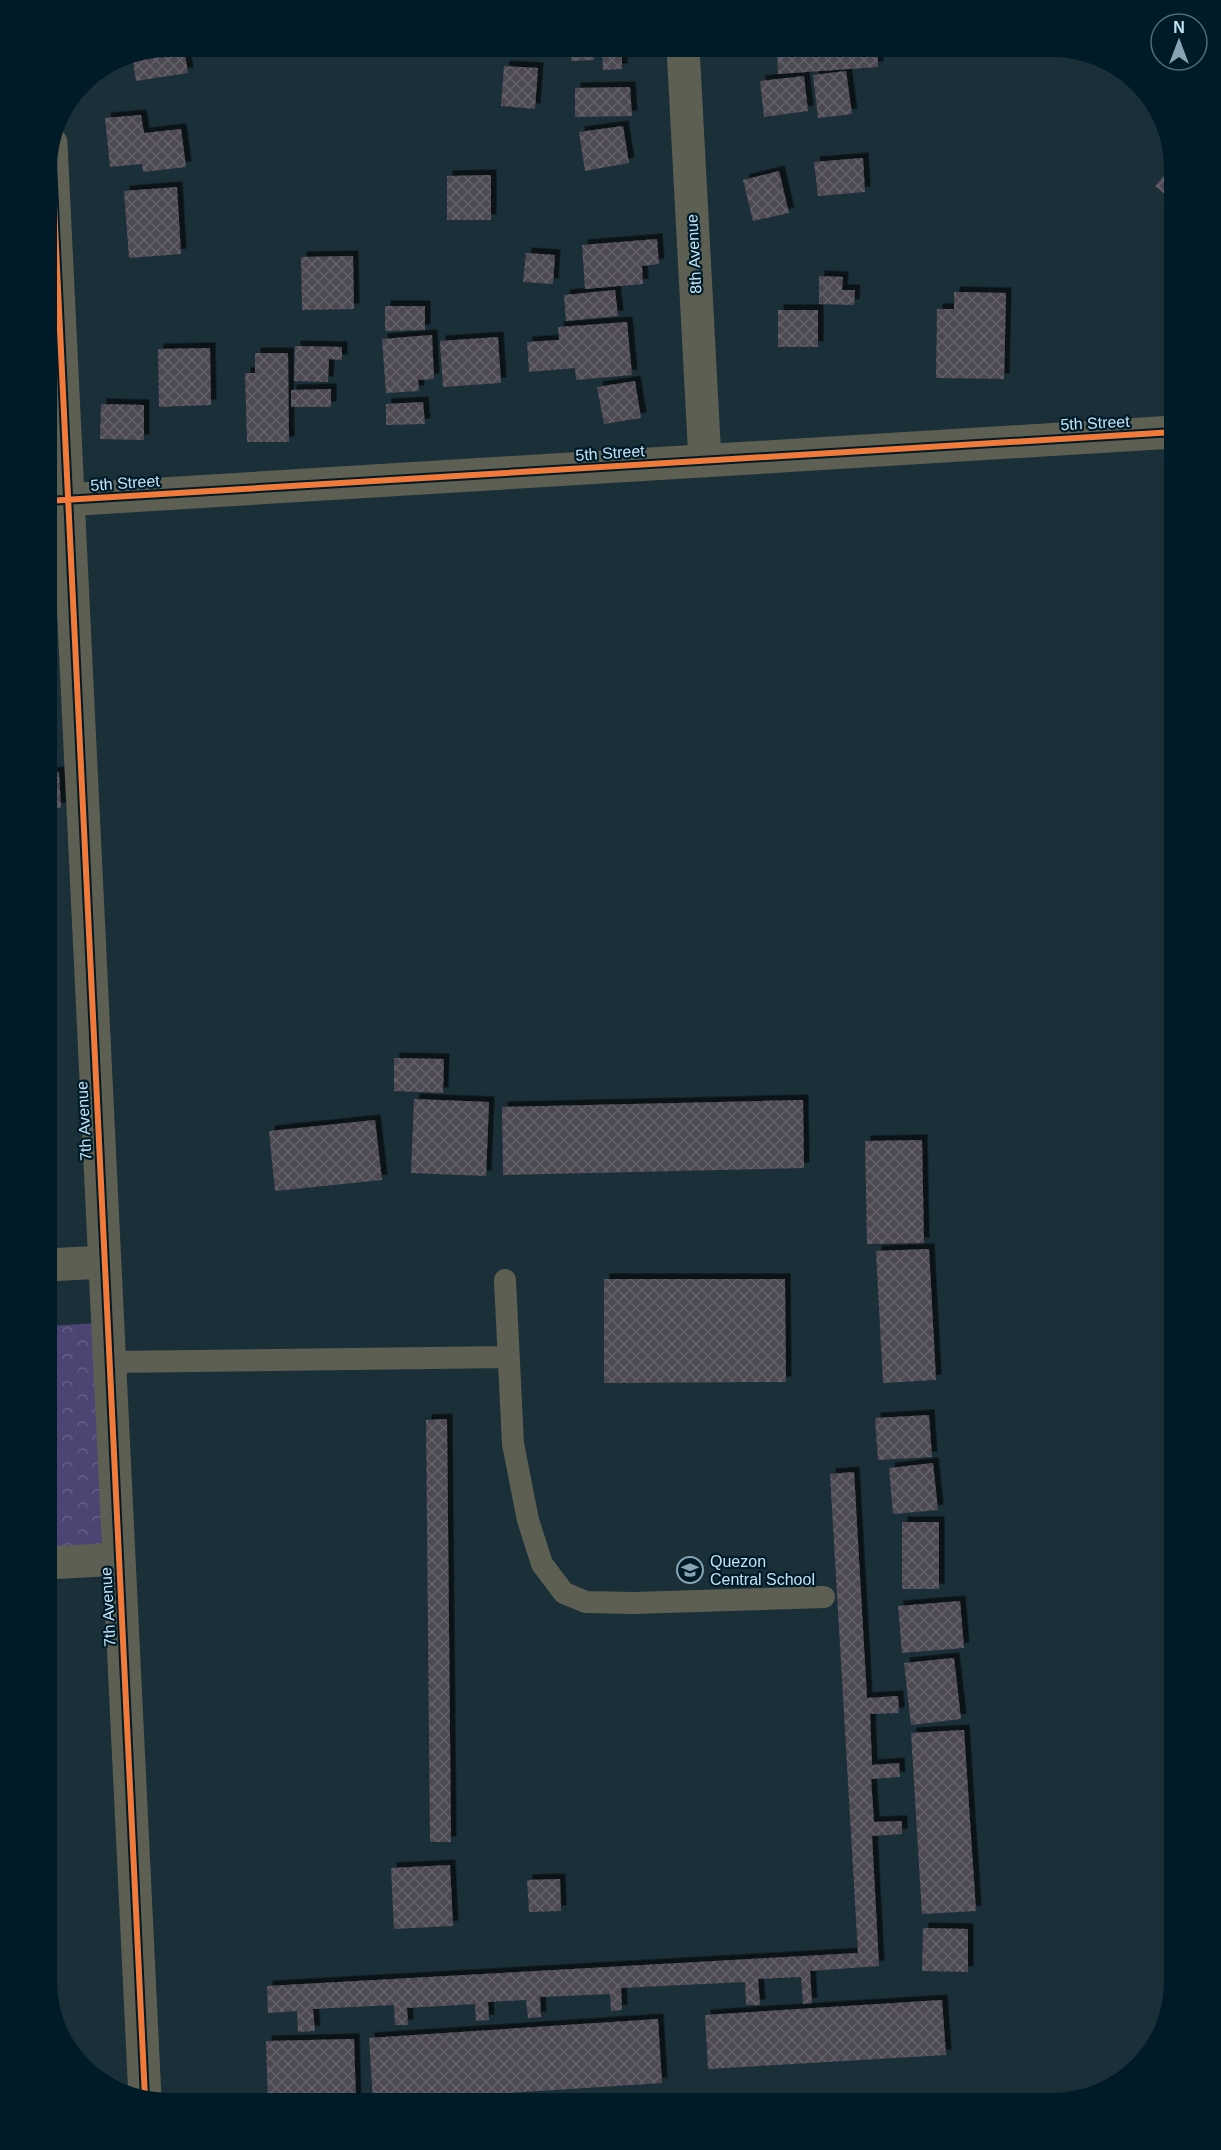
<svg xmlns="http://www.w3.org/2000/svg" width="1221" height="2150" viewBox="0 0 1221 2150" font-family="Arial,sans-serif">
<defs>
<pattern id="park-crowns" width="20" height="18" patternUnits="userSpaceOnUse" patternTransform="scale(1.5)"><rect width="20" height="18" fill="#4c4574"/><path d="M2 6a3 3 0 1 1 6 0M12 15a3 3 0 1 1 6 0" fill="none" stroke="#646088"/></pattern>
<pattern id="building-cross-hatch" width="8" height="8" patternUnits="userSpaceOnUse" patternTransform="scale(1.5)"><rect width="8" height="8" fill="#4d4853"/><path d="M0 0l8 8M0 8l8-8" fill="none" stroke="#65626c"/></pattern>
<filter id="shadow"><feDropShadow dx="5.5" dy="-5.5" stdDeviation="0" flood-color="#0009"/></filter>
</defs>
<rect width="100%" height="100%" fill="#1b2f38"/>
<path fill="url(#park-crowns)" d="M99 1323 120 1549 47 1553V1326Z"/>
<path fill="url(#building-cross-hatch)" filter="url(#shadow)" d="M168 46 184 47 188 73 136 81 132 54Z
M571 47H594V60L571 61Z
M602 47H622V69L603 70Z
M777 47H877L878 67 778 74Z
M504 66 538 68 535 109 501 106Z
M846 71 852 114 818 118 813 75Z
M804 76 808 111 764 117 760 81Z
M630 87 632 116 575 117V88Z
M141 115 144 133 181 129 186 167 143 172 142 164 110 167 105 118Z
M623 126 629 163 585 171 579 132Z
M863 158 865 192 818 196 814 162Z
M1174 164V202L1155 186Z
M779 171 789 213 753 221 743 180Z
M491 175V220H447V176Z
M177 187 181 254 129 258 124 191Z
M657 239 659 264 642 266 643 284 585 289 582 245Z
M526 253 555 255 553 284 523 282Z
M353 256 354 309 302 310 301 257Z
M819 276 843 277 842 290H855L854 305 819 304Z
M615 290 618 316 566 321 564 295Z
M954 292 1006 293 1004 379 936 378 937 309H954Z
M385 306H425V330L385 331Z
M778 310H818V347H778Z
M627 322 632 375 576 380 575 368 529 372 527 342 559 340 558 327Z
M432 335 434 379 418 380 419 391 386 393 382 339Z
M498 337 501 383 443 387 440 341Z
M295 346 342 347V360L329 359 328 382 294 381Z
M210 348 211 405 159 407 158 349Z
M255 353H288L289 442H247L245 373H255Z
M635 381 641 418 604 424 597 387Z
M331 389V407H291V390Z
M423 402 425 424 386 425V404Z
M101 404 144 405V440L100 439Z
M59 772 61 808H47V773Z
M394 1058 444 1059 443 1093 394 1091Z
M414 1099 489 1102 486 1176 411 1173Z
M803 1100 804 1168 503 1175 502 1107Z
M375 1120 382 1180 275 1191 269 1131Z
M922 1140 924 1243 867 1244 865 1141Z
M929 1249 936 1380 883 1383 876 1251Z
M604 1279H785L786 1382 604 1383Z
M929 1415 932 1457 878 1460 875 1418Z
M447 1419 451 1842H430L426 1420Z
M933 1463 938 1510 893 1514 889 1468Z
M854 1472 867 1698 898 1696 899 1713 870 1714 872 1765 899 1763 900 1777 871 1779 874 1822 902 1821V1834L872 1836 879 1966 810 1971 812 2003 803 2004 801 1977 758 1979 760 2005H746L745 1982 621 1988 622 2010 611 2011 610 1994 540 1997 541 2017 528 2018 526 2000 488 2002 489 2020 476 2021 475 2004 407 2008 408 2025H395L394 2005 313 2009 315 2031 298 2032 297 2011 268 2013 267 1986 858 1953 830 1474Z
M902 1522H939V1589H902Z
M960 1601 964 1648 902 1653 898 1606Z
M954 1658 961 1719 911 1725 904 1663Z
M964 1730 976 1911 922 1914 911 1733Z
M450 1865 453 1926 394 1929 391 1868Z
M560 1879 561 1911 529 1912 527 1880Z
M923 1928 968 1929V1972L922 1971Z
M942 2000 946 2055 708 2069 705 2015Z
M658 2019 662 2083 373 2102 369 2038Z
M354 2039 356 2103H268L266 2041Z"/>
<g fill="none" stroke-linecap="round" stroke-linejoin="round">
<path stroke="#5c5f52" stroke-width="22" d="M505 1280 513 1444 528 1520 542 1564 564 1593 586 1602 633 1603 824 1597
M110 1362 508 1357"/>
<path stroke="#5c5f52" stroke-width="33" d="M683 47 705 461
M51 143 145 2098
M47 501 1174 432
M47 1265 105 1262
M47 1563 119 1559"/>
<defs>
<path id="cycleway" d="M51 143 145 2098
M47 501 1174 432"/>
</defs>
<use href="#cycleway" stroke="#001b28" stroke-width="10"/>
<use href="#cycleway" stroke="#f17a3a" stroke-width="6"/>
</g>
<defs>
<symbol id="school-ring" viewBox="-11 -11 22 22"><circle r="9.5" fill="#001b28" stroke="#88a4b3" stroke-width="1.5"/><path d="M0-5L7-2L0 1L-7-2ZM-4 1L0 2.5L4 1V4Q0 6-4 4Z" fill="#88a4b3"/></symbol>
</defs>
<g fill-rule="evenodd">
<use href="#school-ring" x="675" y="1555" width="30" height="30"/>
</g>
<g text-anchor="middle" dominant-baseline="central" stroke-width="4.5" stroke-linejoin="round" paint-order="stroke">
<g font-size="16" fill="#c2e3f5" stroke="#001b28">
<text transform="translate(694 254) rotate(-93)">8th Avenue</text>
<text transform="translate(1095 423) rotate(-3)">5th Street</text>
<text transform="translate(610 453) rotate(-4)">5th Street</text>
<text transform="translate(125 483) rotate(-4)">5th Street</text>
<text transform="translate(84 1121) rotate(-93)">7th Avenue</text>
<text transform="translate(108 1607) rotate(-93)">7th Avenue</text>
</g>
<g font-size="16" fill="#c2e3f5" stroke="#001b28" text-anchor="start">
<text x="710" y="1561">Quezon<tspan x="710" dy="18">Central School</tspan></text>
</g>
</g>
<path d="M0 0H1221V2150H0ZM168 57H1053A111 111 0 0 1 1164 168V1982A111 111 0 0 1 1053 2093H168A111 111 0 0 1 57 1982V168A111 111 0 0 1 168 57Z" fill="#001b28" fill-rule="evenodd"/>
<g transform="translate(1179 42)"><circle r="28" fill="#001b28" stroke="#4e6b7a" stroke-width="1.5"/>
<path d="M0-4.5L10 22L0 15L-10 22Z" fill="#88a4b3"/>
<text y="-9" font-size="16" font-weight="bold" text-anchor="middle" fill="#c2e3f5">N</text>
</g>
</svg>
